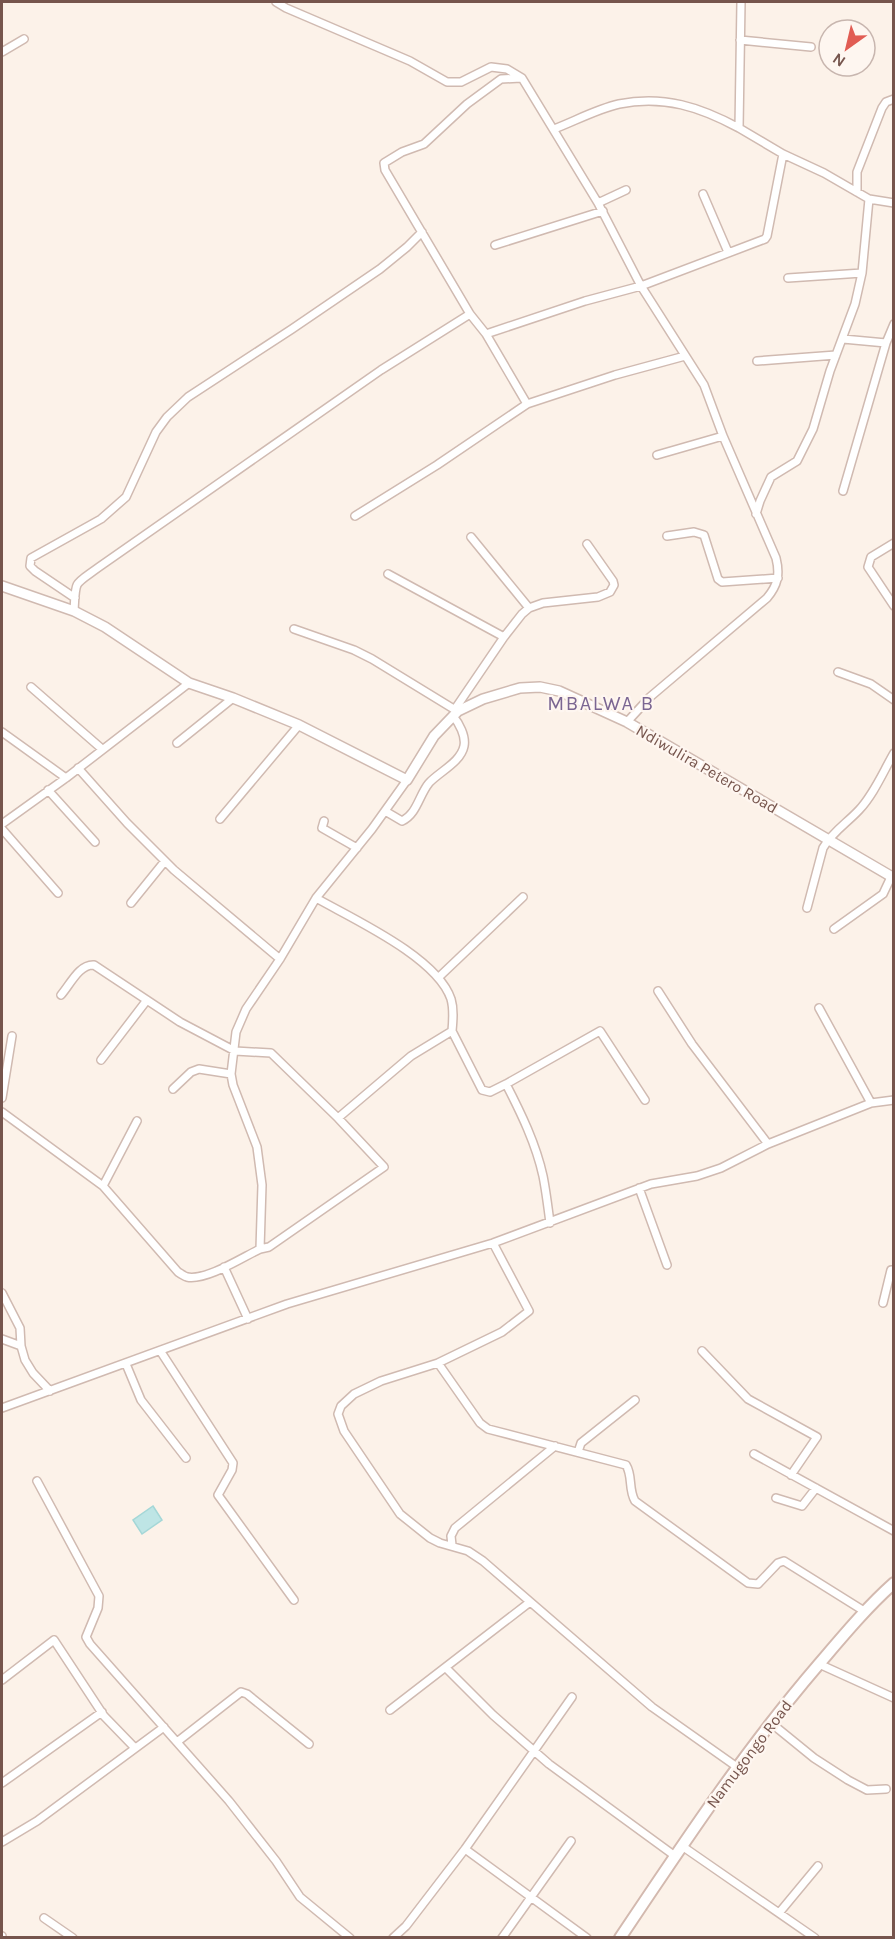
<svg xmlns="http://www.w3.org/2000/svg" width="895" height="1939" viewBox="0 0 895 1939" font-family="Karla,sans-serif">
<rect width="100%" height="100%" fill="#fcf2e9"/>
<path fill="#bee5e5" stroke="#a4d7d7" stroke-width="1.5" d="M153 1506 162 1520 142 1534 133 1520Z"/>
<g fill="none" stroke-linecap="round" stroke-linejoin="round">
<defs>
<path id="minor" d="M276 2 286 8 410 61 447 82H461L491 67 507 69 522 78 598 203 641 286 704 385 723 436 776 558C780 574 778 585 767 598L650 697 627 722
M741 2 739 128 783 154 824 173 869 199
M740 40 811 47
M2 52 24 39
M521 78 501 79 467 104 424 144 402 152 384 163 385 170 470 314 486 334 527 404
M554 129C575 121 597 109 619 104 664 95 700 107 739 128
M857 192V172L882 108 886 102 894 99
M703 194 728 252
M598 203 626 190
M495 245 603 211
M788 278 862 273
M486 334 585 301 641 286 765 239 767 236 783 154
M843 339 886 343
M757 361 836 355
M657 455 723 436
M843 491 886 343 894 324
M756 514 760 501 771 477 797 461 813 429 830 371 855 304 862 273 869 199 894 203
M355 516 437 465 527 404 615 375 685 356
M667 536 694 532 704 535 718 579 722 582 778 578
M471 537 529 608
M894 543 871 557 868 567 894 606
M388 574 504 637
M75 598 35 571 30 566 31 558 101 519 126 497 156 432 167 417 188 397 292 329 380 269 407 247 422 232
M74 611C76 579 73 586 99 567L381 370 470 314
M294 629 354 650 372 659 457 711
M838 672 871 684 894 700
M31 687 102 749
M455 709 504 637 522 614 529 608 543 603 598 597 610 592 614 585 613 581 587 544
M2 732 66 778
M177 743 233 698
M78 768 127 823 174 870 280 959
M48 790 95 842
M385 811 402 821C417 814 419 795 429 783 439 772 461 762 464 746 466 736 459 723 453 716
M220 819 299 725
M324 821 322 828 357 848
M2 824 66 778 189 683
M2 829 58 893
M316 898C353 919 437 957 451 999 454 1009 453 1020 452 1031
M131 903 165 861
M807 908 823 848C832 832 847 823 859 810 874 794 883 772 894 753
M834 929 883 894 891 877
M439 977 523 897
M658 991 692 1044 768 1144
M61 995C70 985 79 964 94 965L180 1022 235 1051 271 1053 338 1118 411 1056 452 1031 482 1090 490 1092 506 1084C521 1113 536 1144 543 1176 546 1191 548 1207 550 1223
M819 1008 871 1103
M101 1060 147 1000
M506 1084 600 1031 645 1100
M173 1089 191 1072 199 1069 231 1074
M2 1098 12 1036
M2 1112 103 1186 178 1272C181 1274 184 1276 187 1277 206 1281 243 1257 260 1249L262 1185 257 1147 233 1085 231 1074 236 1032 246 1009 280 959 316 898 372 829 407 780
M103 1186 137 1121
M639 1188 667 1265
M493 1243 529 1311 502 1332 438 1363 381 1381 354 1394 341 1406 338 1414 344 1431 400 1514 430 1538 440 1543 468 1551 483 1561 652 1707 737 1767
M260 1249 269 1247 384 1167 338 1118
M224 1267 248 1319
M2 1293 20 1328 21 1346 25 1360 33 1373 50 1391
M883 1303 891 1270H894
M2 1339 21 1346
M702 1351 748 1399 817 1437 791 1475
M161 1352 233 1463 232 1470 218 1495 294 1600
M438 1363 480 1423 488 1429 626 1465C633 1476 628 1489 635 1501L748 1583 758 1584 778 1563 784 1561 864 1611
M126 1364 141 1400 186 1458
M2 1408 287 1304 493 1243 651 1184 697 1176 721 1168 768 1144 871 1103 894 1100
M578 1452 581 1443 635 1400
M754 1454 894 1531
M37 1481 99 1596 98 1608 86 1637 90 1644 229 1801 276 1861 300 1897 350 1938
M776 1498 802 1506 816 1488
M452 1545 451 1536 455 1528 555 1446
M819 1664 894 1698
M446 1668 493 1715 549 1764 675 1856
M2 1680 54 1640 104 1716 135 1748
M390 1710 530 1602
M771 1723 814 1758 848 1780 867 1790 886 1789
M177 1742 241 1692 247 1694 309 1744
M2 1783 102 1712
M2 1842 37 1821 164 1727
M682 1846 815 1938
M465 1849 587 1938
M779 1913 818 1866
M44 1918 73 1938
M2 1936V1938
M393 1938 406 1926 465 1849 572 1697
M502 1938 571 1841"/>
<path id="tertiary" d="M2 586 74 611 105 627 189 683 233 698 299 725 407 780 434 736 458 711 483 699 520 688 540 687 559 691 627 722 894 878"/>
<path id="secondary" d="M620 1938C683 1844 745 1750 819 1664 843 1636 866 1608 894 1583"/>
</defs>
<use href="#minor" stroke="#d0bab1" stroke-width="10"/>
<use href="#tertiary" stroke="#d0bab1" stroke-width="12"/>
<use href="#secondary" stroke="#d3b9af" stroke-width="14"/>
<use href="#minor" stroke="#fff" stroke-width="7"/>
<use href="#tertiary" stroke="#fff" stroke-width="9"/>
<use href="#secondary" stroke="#fff" stroke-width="10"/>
</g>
<g text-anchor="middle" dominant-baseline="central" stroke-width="4.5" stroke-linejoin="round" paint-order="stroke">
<g font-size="16" fill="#76554d" stroke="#fef6f0">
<text transform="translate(707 769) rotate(30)">Ndiwulira Petero Road</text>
<text transform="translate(749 1754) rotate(-53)">Namugongo Road</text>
</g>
<g font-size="20" letter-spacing="1.5" fill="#7b6692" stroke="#fef6f0">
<text x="601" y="703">MBALWA B</text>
</g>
</g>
<rect width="895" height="1939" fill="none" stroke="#76554d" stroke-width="6"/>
<g transform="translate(847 48) rotate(214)"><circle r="28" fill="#fef6f0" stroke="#c8b6af" stroke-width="1.5"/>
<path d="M0-4.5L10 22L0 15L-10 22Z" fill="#e15c53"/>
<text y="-9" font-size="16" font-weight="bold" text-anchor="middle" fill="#76554d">N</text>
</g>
</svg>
